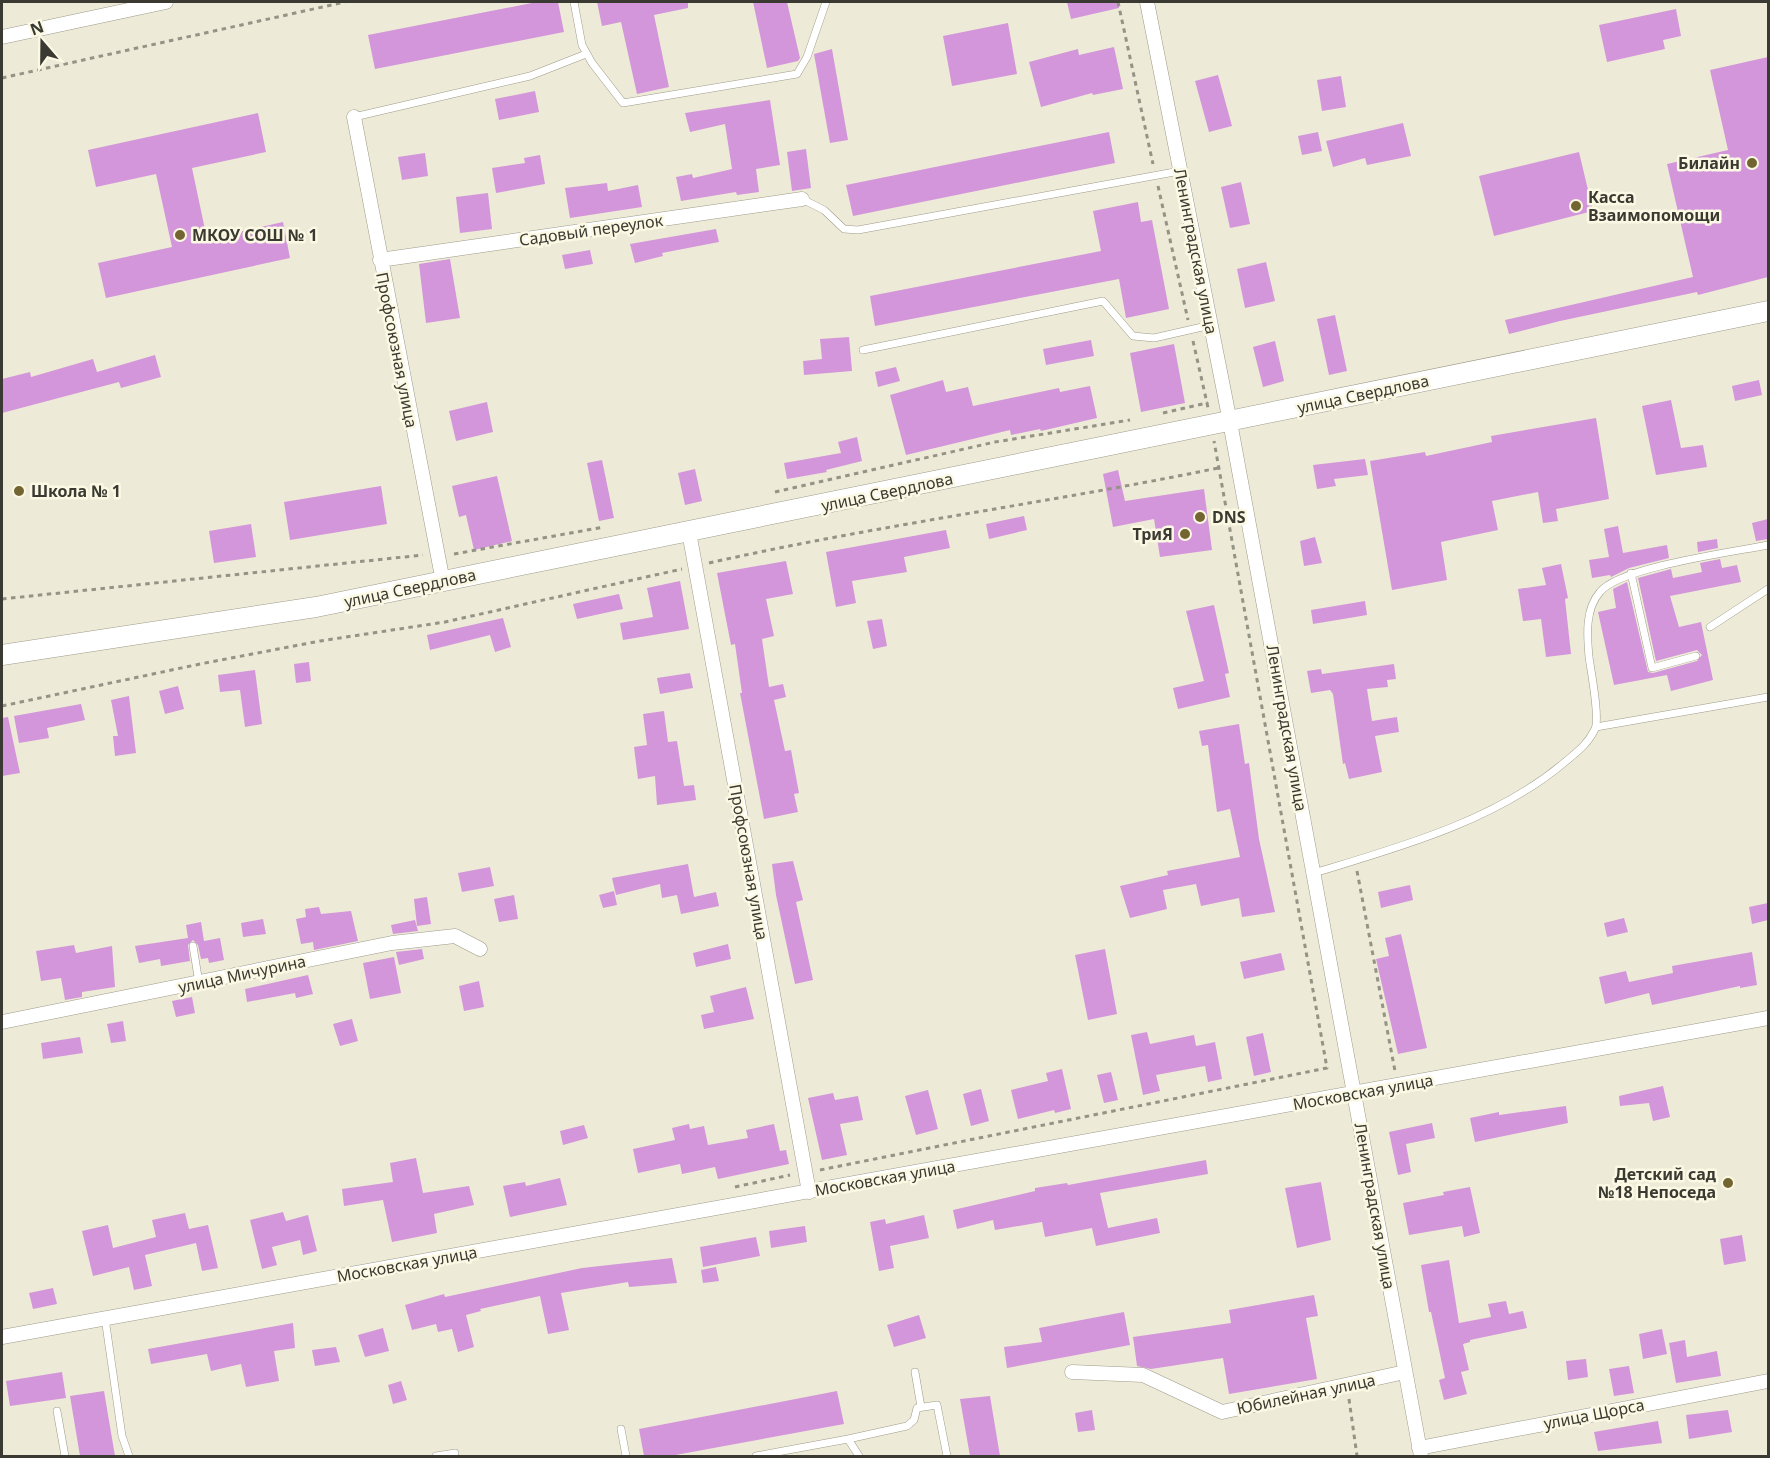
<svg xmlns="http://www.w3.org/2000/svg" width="1770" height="1458" viewBox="0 0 1770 1458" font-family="'Noto Sans',sans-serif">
<rect width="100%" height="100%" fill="#edebd7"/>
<path fill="#d396da" d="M537 2H558L564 32 375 69 368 35Z
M597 2H688V8L654 15 669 87 637 94 621 22 602 26Z
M753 2H787L800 58 798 61 767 68Z
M1067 2H1119V8L1071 19Z
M1676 9 1681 36 1663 40 1665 49 1607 62 1599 25Z
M1008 23 1017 74 952 86 943 36Z
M1114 47 1123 89 1093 95 1092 93 1041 107 1029 62 1078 49 1079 55Z
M832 49 848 140 830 143 814 54Z
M1768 57V277L1698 295 1697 292 1560 321 1509 334 1505 320 1693 277 1667 164 1728 150 1710 70Z
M1218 75 1232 126 1209 132 1195 81Z
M1341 76 1346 107 1322 111 1317 80Z
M535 91 539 112 499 120 495 99Z
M770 100 780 165 756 169 759 192 737 195 736 192 681 201 676 177 692 174 693 178 732 169 725 124 690 132 685 113Z
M258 113 266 152 192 168 207 239 283 222 290 258 106 298 98 263 172 247 156 174 96 187 88 150Z
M1403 123 1411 156 1367 165 1365 158 1333 167 1326 141Z
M1109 132 1115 163 853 216 846 185Z
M1318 132 1322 151 1302 155 1298 136Z
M806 149 811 188 792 191 787 152Z
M1579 152 1593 211 1494 236 1479 176Z
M425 153 428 176 402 180 398 157Z
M540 155 545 184 496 193 492 168 525 163 524 158Z
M1241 182 1250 224 1230 228 1221 187Z
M607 183 608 191 638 185 642 207 570 218 565 188Z
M488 193 492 229 460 233 456 197Z
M1138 202 1141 222 1152 220 1169 309 1126 318 1119 279 875 326 870 296 1101 251 1093 211Z
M716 229 719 242 662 253 663 256 635 263 630 244Z
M590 250 593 264 565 269 562 255Z
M450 259 460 318 426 323 419 264Z
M1266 262 1275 301 1245 308 1237 269Z
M1335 315 1347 371 1329 375 1317 319Z
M849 337 852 371 804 375 803 361 822 359 820 339Z
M1091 340 1094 356 1046 365 1043 349Z
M1275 341 1284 381 1263 387 1253 347Z
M1174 344 1185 403 1141 412 1130 353Z
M155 355 161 377 121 388 119 382 2 413V379L30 372 31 377 93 359 97 372Z
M896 367 900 381 878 387 875 372Z
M943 380 946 392 968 387 973 406 1059 388 1060 392 1090 386 1097 418 1041 431 1040 429 1011 435 1010 430 906 455 890 395Z
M1759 380 1762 395 1735 401 1732 386Z
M1671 400 1681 448 1703 445 1707 467 1656 475 1642 406Z
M487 402 493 432 456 441 449 411Z
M1596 418 1609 499 1556 509 1558 521 1543 523 1538 492 1492 501 1498 530 1441 542 1447 580 1392 590 1370 461 1425 452 1426 456 1492 442 1491 436Z
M857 437 862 461 826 470 827 472 787 479 784 463 841 453 838 442Z
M1365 459 1368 475 1334 479 1336 486 1317 489 1313 465Z
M602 460 614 518 599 521 587 463Z
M695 469 702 501 685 505 678 473Z
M1118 470 1125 501 1204 489 1212 550 1160 557 1154 519 1113 527 1103 474Z
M497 476 512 541 474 550 466 515 459 517 452 486Z
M381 486 387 524 290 540 284 502Z
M1024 516 1027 530 989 539 986 524Z
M1768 519V539L1756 541 1752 523Z
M251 524 256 557 214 563 209 531Z
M1618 526 1623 553 1667 545 1669 558 1629 568 1611 577 1610 575 1592 578 1589 560 1609 557 1604 529Z
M946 530 950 548 904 557 907 572 852 581 856 603 836 607 826 552Z
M1315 537 1322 563 1304 566 1300 541Z
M1717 539 1718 548 1698 552 1697 542Z
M1720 559 1722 568 1737 565 1741 582 1670 596 1679 627 1701 622 1713 680 1671 691 1667 675 1614 685 1598 612 1616 608 1613 589 1627 582 1648 672 1653 673 1697 661 1702 655 1697 650 1656 661 1638 578 1671 569 1673 578 1702 572 1700 563Z
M786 561 793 594 766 599 774 636 762 639 769 687 783 684 786 697 774 700 785 751 791 750 799 793 794 794 798 812 764 819 740 693H742L735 644 731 645 717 573Z
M1561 564 1568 598 1565 599 1571 654 1546 657 1541 619 1523 621 1518 589 1546 585 1542 568Z
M680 581 689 629 623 640 620 623 653 617 647 588Z
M619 594 623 609 577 619 573 604Z
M1365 601 1367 615 1313 624 1311 610Z
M1214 605 1229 673 1225 674 1230 697 1178 709 1173 688 1204 681 1186 611Z
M503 618 511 647 495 652 490 635 430 650 427 635Z
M882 619 887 646 873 649 867 621Z
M309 662 311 681 296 683 294 664Z
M1394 664 1396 679 1387 680 1388 687 1367 689 1372 721 1397 717 1399 732 1375 736 1382 772 1349 779 1345 763 1343 764 1333 694 1330 690 1311 693 1307 671 1321 669 1322 674Z
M255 670 262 724 245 727 240 690 220 692 218 675Z
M690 673 693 688 660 694 657 678Z
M178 686 184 709 165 714 159 691Z
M129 696 136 753 115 756 113 736H118L111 700Z
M81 704 85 720 47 728 49 738 19 743 14 716Z
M664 711 668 742 677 741 684 786 694 785 696 800 657 805 655 776 638 779 634 747 647 745 643 714Z
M8 717 20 773 2 776V718Z
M1239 724 1245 764 1249 763 1259 839 1275 912 1242 917 1239 898 1201 906 1196 884 1163 890 1167 909 1130 918 1120 886 1168 875 1167 871 1240 857 1230 809 1217 812 1208 745 1202 746 1199 731Z
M793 861 803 900 796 902 813 980 795 984 776 895 772 864Z
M688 864 694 897 716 892 719 906 681 914 677 895 662 898 660 884 616 895 612 878Z
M490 867 494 886 462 892 458 873Z
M1410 885 1413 900 1381 908 1378 892Z
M614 891 617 905 603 908 599 895Z
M514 895 518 919 499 922 494 899Z
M427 897 431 924 417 926 414 899Z
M1768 903V920L1752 924 1749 907Z
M319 907 321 914 351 911 358 941 314 950 313 942 301 944 296 919 306 917 305 909Z
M1624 918 1628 932 1607 937 1604 923Z
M263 919 266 934 243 937 241 923Z
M415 920 418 931 393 934 391 925Z
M201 922 204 941 220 938 224 960 209 963 208 958 201 959 198 945 193 940 188 945 190 961 161 966 160 959 139 963 135 946 188 938 186 925Z
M1401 934 1427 1048 1398 1054 1376 959 1389 956 1385 938Z
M728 944 731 959 696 967 693 953Z
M74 945 76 953 112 946 115 987 82 992V997L65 1000 61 978 41 981 36 951Z
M422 949 424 959 399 965 396 952Z
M1105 949 1117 1014 1088 1020 1075 955Z
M1752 952 1757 985 1740 988V986L1652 1005 1649 993 1605 1004 1599 977 1626 971 1629 982 1673 973 1672 966Z
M1281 953 1285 970 1244 979 1240 962Z
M394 957 401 993 370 999 363 963Z
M308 975 313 994 296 998 295 993 247 1002 245 989Z
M479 981 484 1007 464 1011 459 986Z
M746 987 754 1019 704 1029 701 1015 714 1012 710 996Z
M192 997 195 1013 176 1017 172 1001Z
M352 1019 358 1041 340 1046 333 1024Z
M123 1021 126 1041 111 1043 107 1024Z
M1147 1032 1150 1044 1194 1035 1196 1046 1215 1042 1222 1079 1208 1082 1205 1066 1156 1075 1160 1091 1143 1095 1131 1035Z
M1263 1033 1271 1072 1254 1076 1246 1037Z
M80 1037 83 1053 43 1059 41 1043Z
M1062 1069 1071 1109 1055 1113 1054 1110 1018 1119 1011 1090 1048 1081 1046 1073Z
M1111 1072 1118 1100 1104 1103 1097 1075Z
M1663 1086 1670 1117 1653 1121 1649 1103 1620 1106 1619 1096Z
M981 1089 989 1121 971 1126 963 1094Z
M928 1090 938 1129 916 1135 905 1096Z
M833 1093 835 1100 858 1096 863 1120 840 1124 847 1155 822 1160 808 1098Z
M1566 1106 1568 1123 1475 1142 1470 1118 1499 1112V1115Z
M1432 1123 1435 1138 1406 1144 1411 1172 1398 1175 1389 1132Z
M689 1124 690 1129 704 1126 708 1145 748 1138 746 1130 774 1124 780 1151 786 1150 789 1164 718 1179 715 1167 682 1174 680 1164 638 1173 633 1149 675 1140 672 1128Z
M584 1125 588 1138 563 1145 560 1131Z
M416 1158 423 1193 469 1186 474 1205 434 1214 437 1233 392 1242 383 1200 344 1206 342 1189 393 1182 390 1163Z
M1206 1160 1208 1174 1100 1193 1108 1228 1157 1218 1160 1233 1096 1246 1092 1228 1045 1237 1042 1222 995 1230 993 1220 957 1229 953 1210 1035 1191V1188L1067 1183 1068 1185Z
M560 1178 567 1205 510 1217 503 1186 525 1182 526 1186Z
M1321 1182 1331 1240 1297 1248 1285 1188Z
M1470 1187 1480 1233 1464 1237 1462 1226 1409 1235 1403 1203 1444 1195 1443 1192Z
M283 1212 286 1221 308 1215 317 1251 303 1255 300 1240 272 1247 277 1265 262 1269 250 1220Z
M185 1213 189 1229 208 1225 218 1268 202 1271 196 1243 145 1255 152 1286 134 1290 129 1267 93 1276 82 1231 108 1225 113 1248 156 1237 152 1220Z
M924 1215 929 1238 890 1246 894 1268 879 1271 870 1222 885 1219 886 1224Z
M805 1226 807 1242 771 1248 769 1231Z
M1742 1235 1746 1261 1724 1265 1720 1239Z
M756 1237 760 1256 703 1267 700 1247Z
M672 1258 677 1283 629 1287 628 1282 561 1293 569 1330 548 1334 540 1296 480 1309 481 1311 466 1315 474 1347 458 1352 452 1329 438 1332 436 1324 412 1330 405 1305 444 1294 445 1297 582 1268Z
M1449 1260 1459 1323 1491 1317 1488 1304 1506 1301 1509 1314 1523 1311 1527 1328 1470 1340V1342L1463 1344 1469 1370 1461 1372 1467 1394 1444 1400 1439 1380 1445 1378 1431 1312H1429L1421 1265Z
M716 1267 719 1281 703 1283 701 1270Z
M53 1288 57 1304 33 1309 29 1293Z
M1314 1295 1318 1316 1306 1318 1317 1379 1229 1394 1223 1358 1151 1369 1137 1366 1133 1337 1231 1323 1229 1310Z
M1124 1312 1130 1345 1007 1368 1004 1347 1042 1342 1039 1328Z
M919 1315 926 1338 894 1347 887 1325Z
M293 1323 295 1348 274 1351 279 1381 246 1387 241 1364 211 1371 207 1354 151 1364 148 1349Z
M383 1328 389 1351 365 1357 358 1335Z
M1662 1329 1667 1354 1643 1359 1639 1334Z
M1685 1340 1687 1357 1717 1351 1721 1376 1676 1383 1669 1343Z
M336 1347 340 1362 315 1366 312 1350Z
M1586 1359 1588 1377 1568 1380 1566 1361Z
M1629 1366 1634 1393 1614 1396 1609 1369Z
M62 1372 66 1398 10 1406 6 1381Z
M401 1381 407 1400 393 1404 388 1385Z
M104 1391 115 1456H80L70 1396Z
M837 1391 844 1424 670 1456H644L639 1429Z
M990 1396 1000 1456H970L960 1399Z
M1092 1410 1095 1430 1078 1432 1075 1413Z
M1728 1410 1732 1432 1689 1439 1686 1415Z
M1658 1421 1662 1443 1598 1451 1594 1432Z"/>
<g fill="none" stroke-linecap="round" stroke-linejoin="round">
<defs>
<path id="lane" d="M574 2 582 45 592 63 623 103 797 74 807 57 826 2
M354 117 530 76 586 54
M802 199 824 210 844 229 858 230 1180 171
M863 350 1103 301 1133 336 1154 338 1211 325
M1631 573 1652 668 1696 656
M1710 627 1768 589
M1596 727 1768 697
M1314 873C1400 847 1495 821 1565 762 1577 752 1588 744 1595 729 1600 717 1591 672 1589 657 1587 635 1585 609 1600 592 1620 567 1733 552 1768 545
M193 946 199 983
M105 1318 122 1436 129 1456
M915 1372 921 1407
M57 1411 65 1456
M621 1429 626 1456
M848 1439 907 1426 914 1420 917 1408 937 1405 947 1456
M436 1456 455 1453
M756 1456 848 1439 859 1456"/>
<path id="street" d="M1147 2 1230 422 1421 1456
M2 37 166 2
M354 117 443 582
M380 260 802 199
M689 532 809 1192
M2 1022 392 943 455 936 480 949
M2 1337 1768 1018
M1072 1372 1143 1375 1222 1412 1405 1372
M1419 1448 1768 1381"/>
<path id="secondary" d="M2 655 316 607 1768 311"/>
</defs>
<use href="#lane" stroke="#9e9b8a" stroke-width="8"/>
<use href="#street" stroke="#9e9b8a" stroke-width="15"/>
<use href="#secondary" stroke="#9e9b8a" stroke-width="21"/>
<path stroke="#949385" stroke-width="3" stroke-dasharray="4.5 4.5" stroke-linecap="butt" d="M1118 2 1153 164
M2 78 345 2
M1158 186 1188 320
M1193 341 1207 403
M1163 413 1207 403 1208 408
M775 492 995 442 1130 420
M454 554 604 527
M709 563C877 525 1049 503 1218 468
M2 599 423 555
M2 706 200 664 320 641 445 622 682 569
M1357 871 1395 1071
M820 1170 1327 1068 1214 441
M735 1187 790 1175
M1349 1399 1357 1456"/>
<use href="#lane" stroke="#fff" stroke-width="7"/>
<use href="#street" stroke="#fff" stroke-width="14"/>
<use href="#secondary" stroke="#fff" stroke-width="20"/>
</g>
<g fill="#736532" stroke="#fbf8e4" stroke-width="2">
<circle cx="1752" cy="163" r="6"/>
<circle cx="1576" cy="206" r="6"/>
<circle cx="180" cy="235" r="6"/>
<circle cx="19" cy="491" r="6"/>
<circle cx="1200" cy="517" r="6"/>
<circle cx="1185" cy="534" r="6"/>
<circle cx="1728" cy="1183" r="6"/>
</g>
<g text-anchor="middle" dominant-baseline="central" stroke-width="5" stroke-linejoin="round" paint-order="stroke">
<g font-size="16" font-weight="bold" fill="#3b3a32" stroke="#fbf8e4" text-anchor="start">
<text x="1740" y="163" text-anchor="end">Билайн</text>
<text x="1588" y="197">Касса<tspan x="1588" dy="18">Взаимопомощи</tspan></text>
<text x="192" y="235">МКОУ СОШ № 1</text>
<text x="31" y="491">Школа № 1</text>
<text x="1212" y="517">DNS</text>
<text x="1173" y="534" text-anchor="end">ТриЯ</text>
<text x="1716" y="1174" text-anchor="end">Детский сад<tspan x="1716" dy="18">№18 Непоседа</tspan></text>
</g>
<g font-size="16" fill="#3b3a32" stroke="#fbf8e4">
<text transform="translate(591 230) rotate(-8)">Садовый переулок</text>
<text transform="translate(1196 251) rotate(79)">Ленинградская улица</text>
<text transform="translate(397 350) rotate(79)">Профсоюзная улица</text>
<text transform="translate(1363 394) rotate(-12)">улица Свердлова</text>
<text transform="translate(887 492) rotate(-12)">улица Свердлова</text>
<text transform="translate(410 588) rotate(-12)">улица Свердлова</text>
<text transform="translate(1287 728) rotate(80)">Ленинградская улица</text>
<text transform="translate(749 862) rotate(80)">Профсоюзная улица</text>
<text transform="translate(242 974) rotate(-12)">улица Мичурина</text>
<text transform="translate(1363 1092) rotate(-10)">Московская улица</text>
<text transform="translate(885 1178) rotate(-10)">Московская улица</text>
<text transform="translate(1375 1206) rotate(80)">Ленинградская улица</text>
<text transform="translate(407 1264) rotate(-10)">Московская улица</text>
<text transform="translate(1306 1394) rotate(-12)">Юбилейная улица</text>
<text transform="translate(1594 1414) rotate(-11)">улица Щорса</text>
</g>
</g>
<rect width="1770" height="1458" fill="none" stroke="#3b3a32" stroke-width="6"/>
<g transform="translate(42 42) rotate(340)" stroke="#fbf8e4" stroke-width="4.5" paint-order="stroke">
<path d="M0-4.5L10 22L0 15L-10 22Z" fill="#3b3a32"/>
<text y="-9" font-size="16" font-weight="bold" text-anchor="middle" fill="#3b3a32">N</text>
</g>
</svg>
